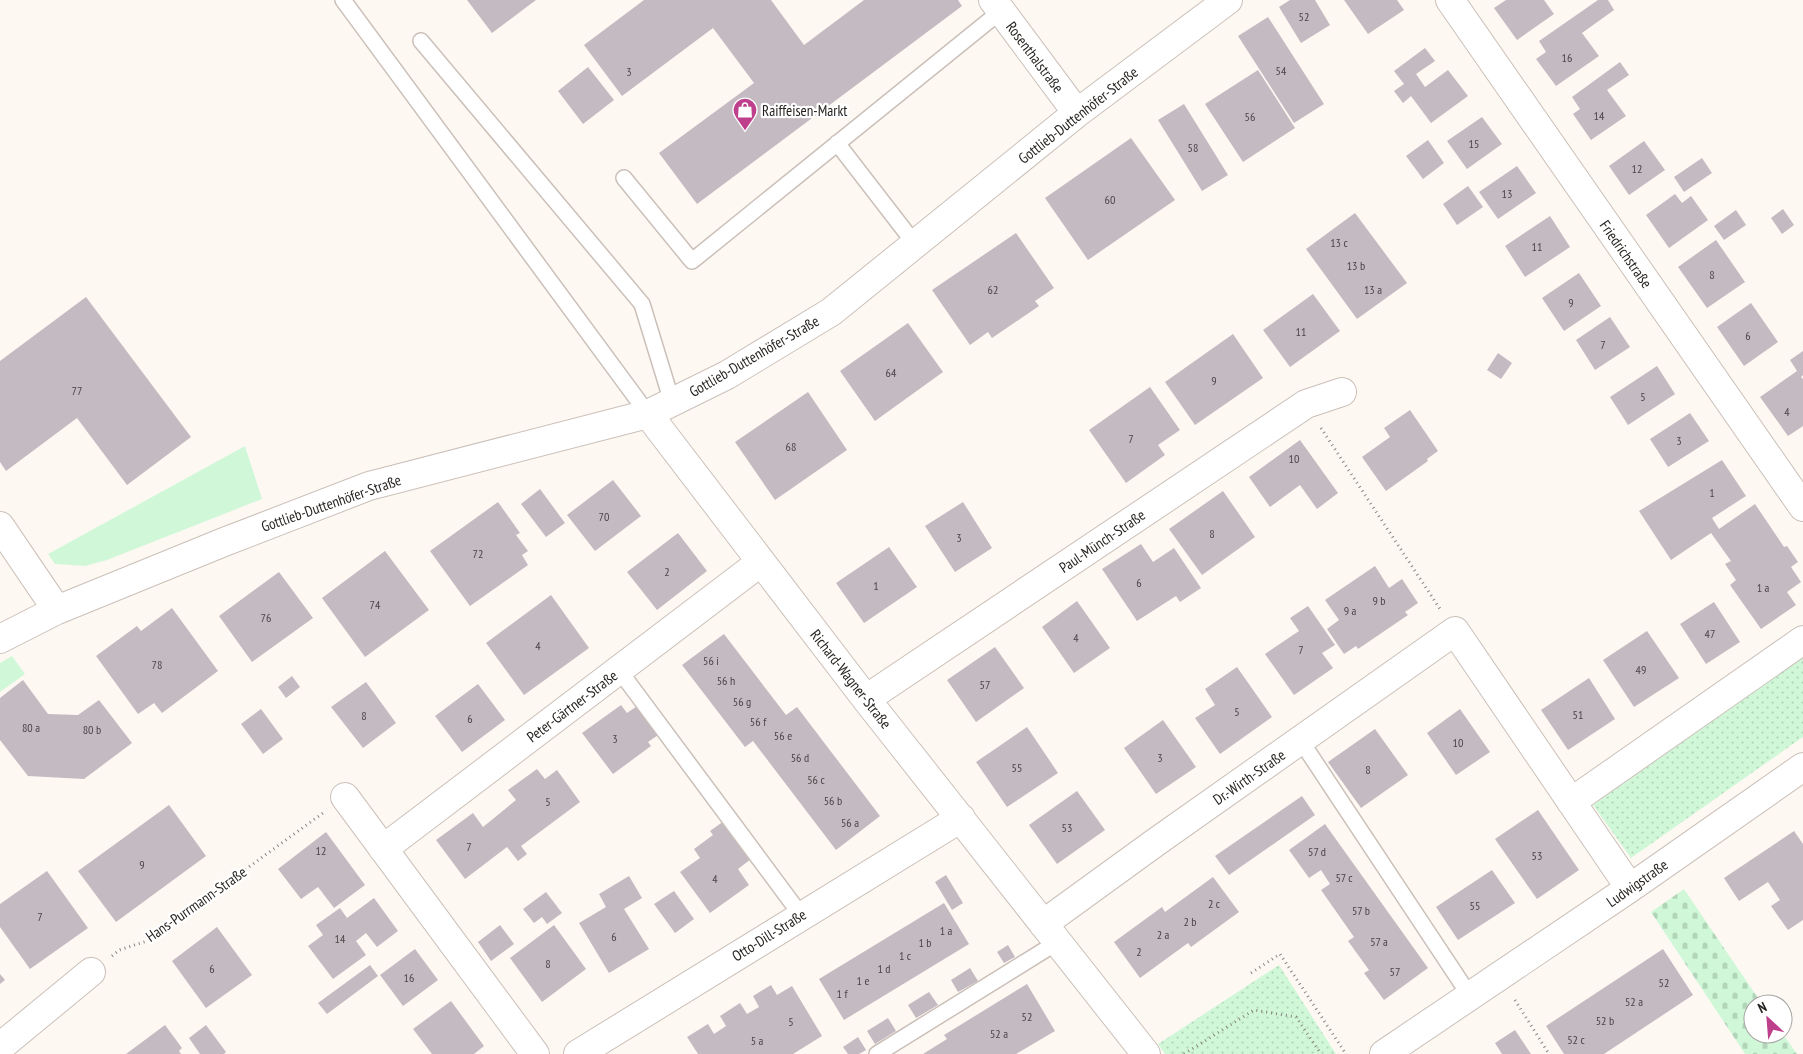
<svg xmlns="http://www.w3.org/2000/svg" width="1803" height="1054" viewBox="0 0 1803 1054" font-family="'PT Sans Narrow',sans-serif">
<defs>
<pattern id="cemetery-stones" width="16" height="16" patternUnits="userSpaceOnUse" patternTransform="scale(1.25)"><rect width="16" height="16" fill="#d0f8d8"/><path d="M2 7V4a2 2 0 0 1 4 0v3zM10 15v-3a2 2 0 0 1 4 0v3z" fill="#b2d4b9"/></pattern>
<pattern id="park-dots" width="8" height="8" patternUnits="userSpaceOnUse" patternTransform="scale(1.25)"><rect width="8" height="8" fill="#d0f8d8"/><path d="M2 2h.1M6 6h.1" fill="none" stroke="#b2d4b9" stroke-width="1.8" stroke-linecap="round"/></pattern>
</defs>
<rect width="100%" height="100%" fill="#fef8f3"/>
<path fill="#d0f8d8" d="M245 446 262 499 107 560 85 566 55 564 48 554Z
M12 656 25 674 0 692V663Z"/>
<path fill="url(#cemetery-stones)" d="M1684 889 1762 1004H1753V1034H1783L1797 1054H1745L1651 912Z"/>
<path fill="url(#park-dots)" d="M1803 657V737L1631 858 1593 805Z
M1279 965 1336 1054H1165L1158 1044Z"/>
<path fill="#c3bac2" d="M467 0H536L492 33Z
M644 0H771L804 45 864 0H958L962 6 697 204 659 153 754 83 713 28 622 96 584 45Z
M1290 0H1315L1330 25 1301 43 1279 7Z
M1344 0H1397L1404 10 1368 34Z
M1506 0H1544L1554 14 1517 40 1494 8Z
M1598 0H1608L1614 10 1582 33 1599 56 1556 86 1536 59 1546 52 1539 41Z
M1268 17 1324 104 1294 123 1238 36Z
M1425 48 1435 61 1416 74 1425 87 1448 70 1468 96 1431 123 1411 96 1403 103 1394 91 1404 84 1394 71Z
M1620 62 1629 75 1607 90 1626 116 1591 140 1573 114 1580 109 1572 97Z
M588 67 614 100 583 124 558 91Z
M1258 70 1295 128 1243 162 1205 104Z
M1184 104 1228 175 1202 191 1158 120Z
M1482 117 1502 144 1467 169 1447 141Z
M1131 138 1175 200 1088 260 1045 198Z
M1428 140 1444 163 1423 179 1406 156Z
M1644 141 1665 170 1629 195 1609 166Z
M1702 158 1712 173 1684 192 1674 177Z
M1517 166 1536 193 1498 219 1479 192Z
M1468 186 1483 207 1457 225 1443 204Z
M1675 194 1682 203 1691 196 1708 220 1669 248 1646 215Z
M1783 209 1794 225 1782 234 1771 218Z
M1736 210 1746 225 1724 240 1714 226Z
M1355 213 1407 283 1357 319 1306 249Z
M1550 216 1570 247 1525 277 1505 246Z
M1016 233 1054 288 1035 301 1039 306 992 338 988 332 970 345 932 290Z
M1716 240 1745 282 1707 308 1678 267Z
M1579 273 1601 306 1564 331 1542 298Z
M1313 294 1340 331 1290 367 1263 330Z
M86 297 191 437 127 485 77 418 6 471 0 462V361Z
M1751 303 1778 342 1744 366 1717 327Z
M1610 317 1630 347 1595 370 1576 340Z
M908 323 943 372 875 421 840 371Z
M1233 334 1263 378 1195 425 1165 382Z
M1803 351V375L1801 377 1803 379V426L1788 436 1760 397 1797 371 1790 360Z
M1498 353 1512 363 1501 379 1487 370Z
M1657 366 1675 394 1628 425 1610 397Z
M1150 387 1180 430 1158 445 1165 455 1126 483 1089 430Z
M808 392 847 450 775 500 735 442Z
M1410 410 1438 451 1427 459 1428 461 1386 491 1362 457 1390 437 1384 428Z
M1690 413 1709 441 1668 467 1650 439Z
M1300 440 1338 493 1317 509 1300 485 1270 507 1249 477Z
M1722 460 1746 496 1712 518 1719 529 1755 504 1784 547 1787 546 1798 562 1791 567 1801 582 1787 592 1796 605 1761 629 1730 585 1736 580 1725 564 1731 561 1711 533 1671 560 1639 511Z
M613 480 641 516 595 551 567 515Z
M540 489 565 523 546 537 521 504Z
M1223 491 1255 537 1202 575 1169 529Z
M498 502 520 533 516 535 528 551 522 555 528 565 470 606 430 551Z
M963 502 992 548 955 572 925 526Z
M678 533 707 571 657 610 627 572Z
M1141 544 1153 562 1174 548 1201 588 1180 602 1176 596 1137 621 1102 569Z
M889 547 917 587 864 623 836 583Z
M385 551 429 610 365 657 322 598Z
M1375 566 1389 588 1402 579 1418 603 1405 612 1408 615 1358 649 1356 646 1344 654 1327 629 1339 620 1325 600Z
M279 572 313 618 252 662 219 616Z
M551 595 589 648 524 695 486 643Z
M1077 601 1110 648 1074 673 1042 627Z
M1714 602 1740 642 1706 664 1680 624Z
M1308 606 1335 645 1322 653 1333 668 1294 695 1265 654 1299 631 1290 618Z
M172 608 218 671 162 713 154 703 138 714 96 656 137 626 141 631Z
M1647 631 1679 678 1634 707 1603 660Z
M724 634 786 715 797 707 880 816 836 850 753 741 745 747 682 665Z
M995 647 1024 688 976 722 947 680Z
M1237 667 1272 717 1220 754 1195 718 1215 705 1205 689Z
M292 676 300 687 286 698 278 687Z
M1589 678 1615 719 1568 750 1541 710Z
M23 680 48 714 78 715 99 700 132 743 84 779 28 776 0 740V698Z
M366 682 396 723 363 748 331 707Z
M478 684 505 720 462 752 435 716Z
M640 704 661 733 648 742 651 746 613 774 582 733 621 705 627 713Z
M261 709 283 739 263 754 241 724Z
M1460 709 1490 752 1456 775 1427 733Z
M1163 720 1196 767 1156 794 1124 748Z
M1027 727 1058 773 1007 807 976 762Z
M1375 729 1408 775 1361 808 1328 762Z
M537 769 545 779 557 770 580 802 521 846 527 854 518 861 507 847 465 879 436 840 473 813 483 827 516 800 508 790Z
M1077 791 1105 830 1057 864 1029 825Z
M1302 796 1315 815 1229 875 1215 856Z
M169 805 206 856 116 922 78 871Z
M1538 810 1579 870 1537 899 1495 839Z
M724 821 751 859 738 869 749 885 710 913 680 872 700 858 694 849 713 835 710 831Z
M1325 824 1428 968 1384 1000 1364 973 1369 970 1348 941 1354 937 1321 890 1330 884 1321 870 1309 878 1289 850Z
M1794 831 1803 844V920L1788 930 1771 906 1780 900 1768 882 1739 901 1724 878Z
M326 832 365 885 334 908 318 887 301 899 278 869Z
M1492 870 1515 903 1458 940 1436 907Z
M47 871 88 928 30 969 0 927V904Z
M946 875 963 903 952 910 935 882Z
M629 876 642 898 624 909 649 949 609 973 579 923 606 907 599 894Z
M1213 877 1239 912 1191 947 1188 943 1140 978 1114 942 1162 907 1165 912Z
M674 891 694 919 675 933 654 904Z
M546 892 562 913 547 924 542 917 534 923 523 909Z
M374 898 398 931 377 947 366 933 356 941 366 955 333 979 308 946 323 935 316 925 340 908 347 918Z
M944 903 969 944 844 1020 819 979Z
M500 925 514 944 491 961 478 942Z
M554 925 586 969 542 1002 510 958Z
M217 927 252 975 206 1008 172 961Z
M1008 945 1015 957 1004 963 997 952Z
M415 949 438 980 403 1006 380 975Z
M1663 949 1693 995 1604 1054H1564L1546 1026Z
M370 965 378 976 327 1014 318 1003Z
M970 968 978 981 958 992 951 980Z
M0 974 5 980 0 984Z
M1027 984 1055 1031 1016 1054H923L947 1039 944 1035Z
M771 985 777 995 792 986 822 1036 793 1054H698L687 1037 708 1024 714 1034 726 1026 720 1016 740 1003 747 1014 759 1007 753 996Z
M929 992 938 1005 916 1018 908 1005Z
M451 1001 484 1046 474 1054H432L413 1029Z
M888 1018 896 1031 875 1044 867 1031Z
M165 1025 182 1048 179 1051 181 1054H126Z
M206 1025 226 1052 224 1054H200L189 1038Z
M1515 1030 1531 1054H1502L1495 1043Z
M858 1037 866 1050 859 1054H848L843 1047Z"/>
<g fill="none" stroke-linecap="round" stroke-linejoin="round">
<defs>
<path id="lane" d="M343 0 648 414
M421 41 642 304 672 402
M837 143 915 244
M624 178 692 261 1001 11
M619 670 801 915
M1301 741 1470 996
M877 1054 1056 943"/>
<path id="street" d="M993 0 1077 113
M1450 0 1803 507
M648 414 866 699 1146 1054
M0 526 57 610
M0 639 57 610 224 542 369 486 648 414 727 375 831 312 1077 113 1228 0
M866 699 1306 404 1342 392
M345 797 535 1054
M1571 802 1803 640
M383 849 761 562
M1043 924 1156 842 1455 631 1630 888
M0 1047 91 972
M578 1054 961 818
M1384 1054 1630 888 1803 767"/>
</defs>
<use href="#lane" stroke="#cbc0b9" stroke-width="18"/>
<use href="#street" stroke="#cbc0b9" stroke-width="30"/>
<path stroke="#898581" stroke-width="3" stroke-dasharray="1 4" stroke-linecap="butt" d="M1321 428 1440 609
M112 956 119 950 147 941 323 813
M1251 973 1280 954 1346 1054
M1515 1000 1549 1054
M1184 1054 1254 1010 1296 1017 1321 1054"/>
<use href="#lane" stroke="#fff" stroke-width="15"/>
<use href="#street" stroke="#fff" stroke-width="28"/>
</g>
<defs>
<symbol id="shop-pin" viewBox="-11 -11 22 30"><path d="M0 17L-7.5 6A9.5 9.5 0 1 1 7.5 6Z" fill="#be3f8b" stroke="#fff"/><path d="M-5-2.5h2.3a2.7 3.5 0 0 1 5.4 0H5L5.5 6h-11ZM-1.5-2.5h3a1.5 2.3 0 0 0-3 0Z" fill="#fff"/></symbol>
</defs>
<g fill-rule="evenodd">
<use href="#shop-pin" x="731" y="96" width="28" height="38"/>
</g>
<g text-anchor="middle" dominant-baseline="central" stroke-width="4.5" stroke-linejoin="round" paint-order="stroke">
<g font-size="12" fill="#4a4646">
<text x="1304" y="16">52</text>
<text x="1567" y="57">16</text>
<text x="1281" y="70">54</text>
<text x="629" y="71">3</text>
<text x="1599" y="115">14</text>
<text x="1250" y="116">56</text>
<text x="1474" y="143">15</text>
<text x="1193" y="147">58</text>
<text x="1637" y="168">12</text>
<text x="1507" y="193">13</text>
<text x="1110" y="199">60</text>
<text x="1339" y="242">13 c</text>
<text x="1537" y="246">11</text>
<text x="1356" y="265">13 b</text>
<text x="1712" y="274">8</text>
<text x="993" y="289">62</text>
<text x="1373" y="289">13 a</text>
<text x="1571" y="302">9</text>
<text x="1301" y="331">11</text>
<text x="1748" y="335">6</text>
<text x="1603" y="344">7</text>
<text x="891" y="372">64</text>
<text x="1214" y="380">9</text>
<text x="77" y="390">77</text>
<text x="1643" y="396">5</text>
<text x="1787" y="411">4</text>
<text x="1131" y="438">7</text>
<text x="1679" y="440">3</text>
<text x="791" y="446">68</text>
<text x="1294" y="458">10</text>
<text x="1712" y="492">1</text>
<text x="604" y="516">70</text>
<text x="1212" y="533">8</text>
<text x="959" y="537">3</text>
<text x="478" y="553">72</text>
<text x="667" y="571">2</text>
<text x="1139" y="582">6</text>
<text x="876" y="585">1</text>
<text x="1763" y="587">1 a</text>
<text x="1379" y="600">9 b</text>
<text x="375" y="604">74</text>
<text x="1350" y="610">9 a</text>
<text x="266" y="617">76</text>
<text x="1710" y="633">47</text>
<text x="1076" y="637">4</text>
<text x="538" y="645">4</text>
<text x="1301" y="649">7</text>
<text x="711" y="660">56 i</text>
<text x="157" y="664">78</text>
<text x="1641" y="669">49</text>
<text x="726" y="680">56 h</text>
<text x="985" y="684">57</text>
<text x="742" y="701">56 g</text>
<text x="1237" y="711">5</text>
<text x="1578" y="714">51</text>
<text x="364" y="715">8</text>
<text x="470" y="718">6</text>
<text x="758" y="721">56 f</text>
<text x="31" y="727">80 a</text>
<text x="92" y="729">80 b</text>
<text x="783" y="735">56 e</text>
<text x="615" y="738">3</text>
<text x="1458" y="742">10</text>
<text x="800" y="757">56 d</text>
<text x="1160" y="757">3</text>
<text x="1017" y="767">55</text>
<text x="1368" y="769">8</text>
<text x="816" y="779">56 c</text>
<text x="833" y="800">56 b</text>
<text x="548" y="801">5</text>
<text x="850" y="822">56 a</text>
<text x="1067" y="827">53</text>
<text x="469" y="846">7</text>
<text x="321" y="850">12</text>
<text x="1317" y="851">57 d</text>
<text x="1537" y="855">53</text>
<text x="142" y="864">9</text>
<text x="1344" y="877">57 c</text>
<text x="715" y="878">4</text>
<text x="1214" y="903">2 c</text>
<text x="1475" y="905">55</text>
<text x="1361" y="910">57 b</text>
<text x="40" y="916">7</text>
<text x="1190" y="921">2 b</text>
<text x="946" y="930">1 a</text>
<text x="1163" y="934">2 a</text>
<text x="614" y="936">6</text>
<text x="340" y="938">14</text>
<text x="1379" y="941">57 a</text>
<text x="925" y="942">1 b</text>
<text x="1139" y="951">2</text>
<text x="905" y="955">1 c</text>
<text x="548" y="963">8</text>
<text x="212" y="968">6</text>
<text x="884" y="968">1 d</text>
<text x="1395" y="971">57</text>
<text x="409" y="977">16</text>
<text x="863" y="980">1 e</text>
<text x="1664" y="982">52</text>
<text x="842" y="993">1 f</text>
<text x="1634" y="1001">52 a</text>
<text x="1027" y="1016">52</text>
<text x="1605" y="1020">52 b</text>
<text x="791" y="1021">5</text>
<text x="999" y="1033">52 a</text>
<text x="1576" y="1039">52 c</text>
<text x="757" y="1040">5 a</text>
</g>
<g font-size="15" fill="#221f1c" stroke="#fff">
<text transform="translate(1035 57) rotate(53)">Rosenthalstraße</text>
<text transform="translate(1078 115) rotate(-38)">Gottlieb-Duttenhöfer-Straße</text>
<text transform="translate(1626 254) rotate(55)">Friedrichstraße</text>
<text transform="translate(754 356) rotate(-30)">Gottlieb-Duttenhöfer-Straße</text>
<text transform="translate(331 503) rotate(-19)">Gottlieb-Duttenhöfer-Straße</text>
<text transform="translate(1102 541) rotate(-34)">Paul-Münch-Straße</text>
<text transform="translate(851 679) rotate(52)">Richard-Wagner-Straße</text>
<text transform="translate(572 706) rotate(-37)">Peter-Gärtner-Straße</text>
<text transform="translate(1249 777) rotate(-35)">Dr.-Wirth-Straße</text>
<text transform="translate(1637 883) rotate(-35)">Ludwigstraße</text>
<text transform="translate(196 904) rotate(-35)">Hans-Purrmann-Straße</text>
<text transform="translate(769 935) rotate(-32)">Otto-Dill-Straße</text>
</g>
<g font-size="15" fill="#221f1c" stroke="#fff" text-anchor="start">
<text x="762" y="110">Raiffeisen-Markt</text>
</g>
</g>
<g transform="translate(1768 1019) rotate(334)"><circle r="24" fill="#ffffff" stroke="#a7a5a4"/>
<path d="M0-4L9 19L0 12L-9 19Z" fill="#be3f8b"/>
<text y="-8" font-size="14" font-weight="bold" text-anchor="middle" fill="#221f1c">N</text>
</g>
</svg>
